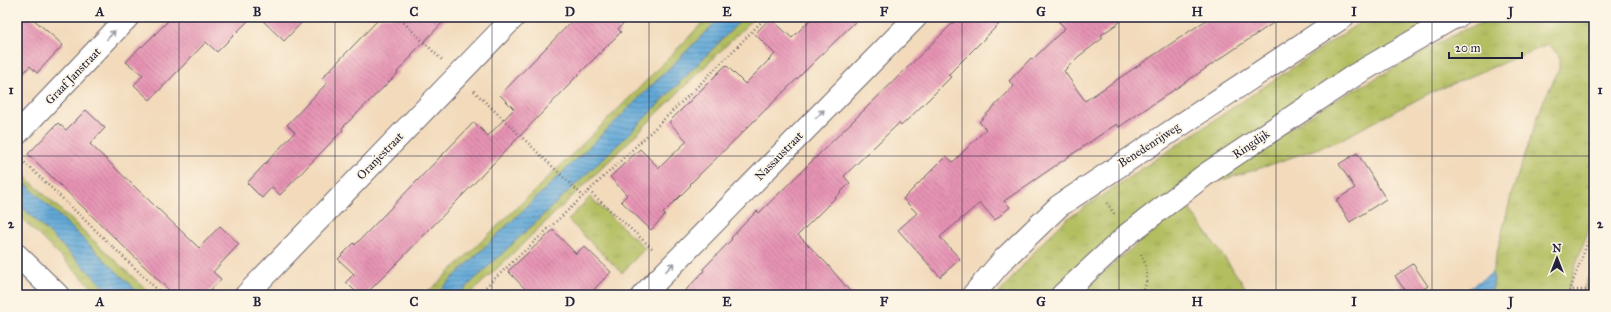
<svg xmlns="http://www.w3.org/2000/svg" width="1611" height="312" viewBox="0 0 1611 312" font-family="'IM FELL Great Primer',serif">
<defs>
<pattern id="grass-tufts" width="24" height="20" patternUnits="userSpaceOnUse"><rect width="24" height="20" fill="#b3be60"/><path d="M3 7l-1-3M5 7V3M7 7l1-3M15 17l-1-3M17 17v-4M19 17l1-3" fill="none" stroke="#9aa354"/></pattern>
<pattern id="water-rules" width="6" height="5" patternUnits="userSpaceOnUse"><rect width="6" height="5" fill="#62a8d8"/><path d="M0 2.5h6" fill="none" stroke="#5088b0"/></pattern>
<pattern id="building-back-hatch" width="6" height="6" patternUnits="userSpaceOnUse"><rect width="6" height="6" fill="#e693b3"/><path d="M-1 5l2 2M0 0l6 6M5-1l2 2" fill="none" stroke="#ba7893"/></pattern>
</defs>
<rect width="100%" height="100%" fill="#fcf5e5"/>
<filter id="ink" filterUnits="userSpaceOnUse"><feTurbulence type="fractalNoise" baseFrequency=".025" numOctaves="2"/><feDisplacementMap in="SourceGraphic" scale="8" xChannelSelector="R" yChannelSelector="G"/><feConvolveMatrix kernelMatrix="1 2 1 2 8 2 1 2 1" color-interpolation-filters="sRGB"/></filter>
<filter id="wash" filterUnits="userSpaceOnUse"><feTurbulence type="fractalNoise" baseFrequency=".012" numOctaves="4" result="noise"/><feDisplacementMap in="SourceGraphic" scale="16" xChannelSelector="R" yChannelSelector="G"/><feGaussianBlur stdDeviation="0.9" result="paint"/><feColorMatrix in="noise" values="0 0 0 0 0 0 0 0 0 0 0 0 0 0 0 0 0 1.4 0 .05"/><feComposite in="paint" operator="in"/></filter>
<g filter="url(#wash)">
<rect width="100%" height="100%" fill="#f2dabb"/>
<path fill="url(#grass-tufts)" stroke="#6a704e" d="M708 17H721L616 121 435 295H425C521 204 617 113 708 17Z
M744 17H755L600 170 469 295H458L630 133Z
M1368 17H1444L1054 295H998L1042 243 1067 219Z
M1497 17H1594V216L1577 261 1567 295H1491L1494 280 1492 273 1512 192 1543 102 1559 69V56L1549 44 1428 94 1336 142 1264 167 1206 185 1322 108 1461 31Z
M17 169 152 295H141L23 181 17 186Z
M590 197 645 248 622 273 568 220Z
M17 202 113 295H100L17 214Z
M1186 204 1251 295H1079L1114 263Z
M1594 262V295H1581Z"/>
<path fill="url(#water-rules)" stroke="#42658a" d="M721 17H744L630 133 458 295H435L616 121Z
M23 181 141 295H113L17 202V186Z
M1492 273 1494 280 1491 295H1481V293C1473 292 1467 295 1458 295Z"/>
<g id="blocks">
<path fill="url(#building-back-hatch)" d="M17 17H31L63 45 37 73 30 66 17 80Z
M172 17H252L217 52 206 42 150 100 134 85 143 75 126 62 141 46 142 47Z
M259 17H307L284 41Z
M381 17H448L411 55 412 56 397 72 398 73 342 128 343 130 280 195 272 187 262 198 247 183 295 132 287 125 327 83 322 78Z
M576 17H629L618 29 621 32 569 84H570L400 260 365 295H359L346 282 354 274 338 259 354 243 355 245 474 122 488 136 514 109 500 95Z
M813 17H860L690 184 691 185 663 213 665 215 651 230 621 201 627 195 610 177 640 149 659 168 687 141 669 122 726 65 745 84 775 54 755 34 770 18 792 38Z
M959 17H1006L948 75 951 77 929 99 901 126 899 123 844 176 850 183 798 235 827 264 853 295H681L704 271 703 269 732 239 731 238 741 227 757 211 759 213Z
M1054 17H1127L1101 35 1103 38 1079 56 1064 71 1085 101 1211 17H1282L1119 127 1117 124 1109 129 1004 201 1010 207 995 220 980 203 940 237 960 259 940 277 898 230 917 213 903 199 946 156 953 162 986 129 979 122 1014 86 1009 81 1031 58 1032 60 1065 28Z
M86 110 105 128 90 144 199 248 220 226 239 244 213 272 221 279 206 295H174L28 154 58 123 66 130Z
M1357 153 1386 199 1350 222 1336 200 1355 188 1339 164Z
M553 230 576 254 584 246 611 272 596 287 591 295H531L508 271Z
M1413 264 1428 286 1414 295H1408L1395 276Z"/>
</g>
</g>
<g filter="url(#ink)">
<use href="#blocks" fill-opacity="0" stroke="#6b6268" stroke-width="1"/>
<g fill="none" stroke-linecap="round" stroke-linejoin="round">
<defs>
<path id="street" d="M17 134 128 17
M17 255 58 295
M246 295 514 17
M643 295 916 17
M973 295 1004 259 1059 206 1343 17
M1062 295 1128 234 1205 175 1355 75 1451 19 1457 17"/>
</defs>
<use href="#street" stroke="#6b6268" stroke-width="24"/>
<path stroke="#6b6268" stroke-width="2.5" stroke-dasharray="1 3" stroke-linecap="butt" d="M398 17 442 60
M474 91 583 196
M19 157 163 295
M589 191 654 250
M1107 203 1115 215
M1141 254C1148 267 1149 282 1141 295
M1569 290H1594
M477 295C575 204 674 113 766 17
M1568 295 1594 225"/>
<use href="#street" stroke="#fff" stroke-width="22"/>
</g>
<defs><path id="oneway-shaft" d="M-6 0H5M1.5-3L5.5 0L1.5 3" fill="none" stroke-width="1.6" stroke-linecap="round" stroke-linejoin="round"/></defs>
<g stroke="#9c9ca7">
<use href="#oneway-shaft" transform="translate(111 35) rotate(-47)"/>
<use href="#oneway-shaft" transform="translate(820 114) rotate(-46)"/>
<use href="#oneway-shaft" transform="translate(670 267) rotate(-46)"/>
</g>
</g>
<path fill="none" stroke="#22223b" stroke-width="1" stroke-opacity="0.55" d="M179 17V295M335 17V295M492 17V295M649 17V295M806 17V295M962 17V295M1119 17V295M1276 17V295M1432 17V295M17 156H1594"/>
<g text-anchor="middle" dominant-baseline="central" stroke-width="3.5" stroke-linejoin="round" paint-order="stroke">
<g font-size="12" fill="#22223b" stroke="#fcf5e5">
<text transform="translate(73 76) rotate(-46)">Graaf Janstraat</text>
<text transform="translate(1251 144) rotate(-34)">Ringdijk</text>
<text transform="translate(1149 145) rotate(-33)">Benedenrijweg</text>
<text transform="translate(380 156) rotate(-46)">Oranjestraat</text>
<text transform="translate(779 156) rotate(-46)">Nassaustraat</text>
</g>
</g>
<rect width="1611" height="312" fill="none" stroke="#fcf5e5" stroke-width="44"/>
<g transform="translate(1557 258)" stroke="#fcf5e5" stroke-width="3" paint-order="stroke">
<path d="M0-3L7 15L0 10L-7 15Z" fill="#22223b"/>
<text y="-6" font-size="11" font-weight="bold" text-anchor="middle" fill="#22223b">N</text>
</g>
<path d="M1449 52v6h73v-6" fill="none" stroke="#22223b" stroke-width="2"/>
<text x="1455" y="52" font-size="12" fill="#22223b" stroke="#fcf5e5" stroke-width="3" paint-order="stroke">20 m</text>
<rect x="22" y="22" width="1567" height="268" fill="none" stroke="#22223b" stroke-width="1.5"/>
<g font-size="13" text-anchor="middle" font-weight="bold" fill="#22223b">
<text x="100" y="16">A</text>
<text x="257" y="16">B</text>
<text x="414" y="16">C</text>
<text x="570" y="16">D</text>
<text x="727" y="16">E</text>
<text x="884" y="16">F</text>
<text x="1041" y="16">G</text>
<text x="1197" y="16">H</text>
<text x="1354" y="16">I</text>
<text x="1511" y="16">J</text>
<text x="11" y="94">1</text>
<text x="1600" y="94">1</text>
<text x="11" y="228">2</text>
<text x="1600" y="228">2</text>
<text x="100" y="306">A</text>
<text x="257" y="306">B</text>
<text x="414" y="306">C</text>
<text x="570" y="306">D</text>
<text x="727" y="306">E</text>
<text x="884" y="306">F</text>
<text x="1041" y="306">G</text>
<text x="1197" y="306">H</text>
<text x="1354" y="306">I</text>
<text x="1511" y="306">J</text>
</g>
</svg>
